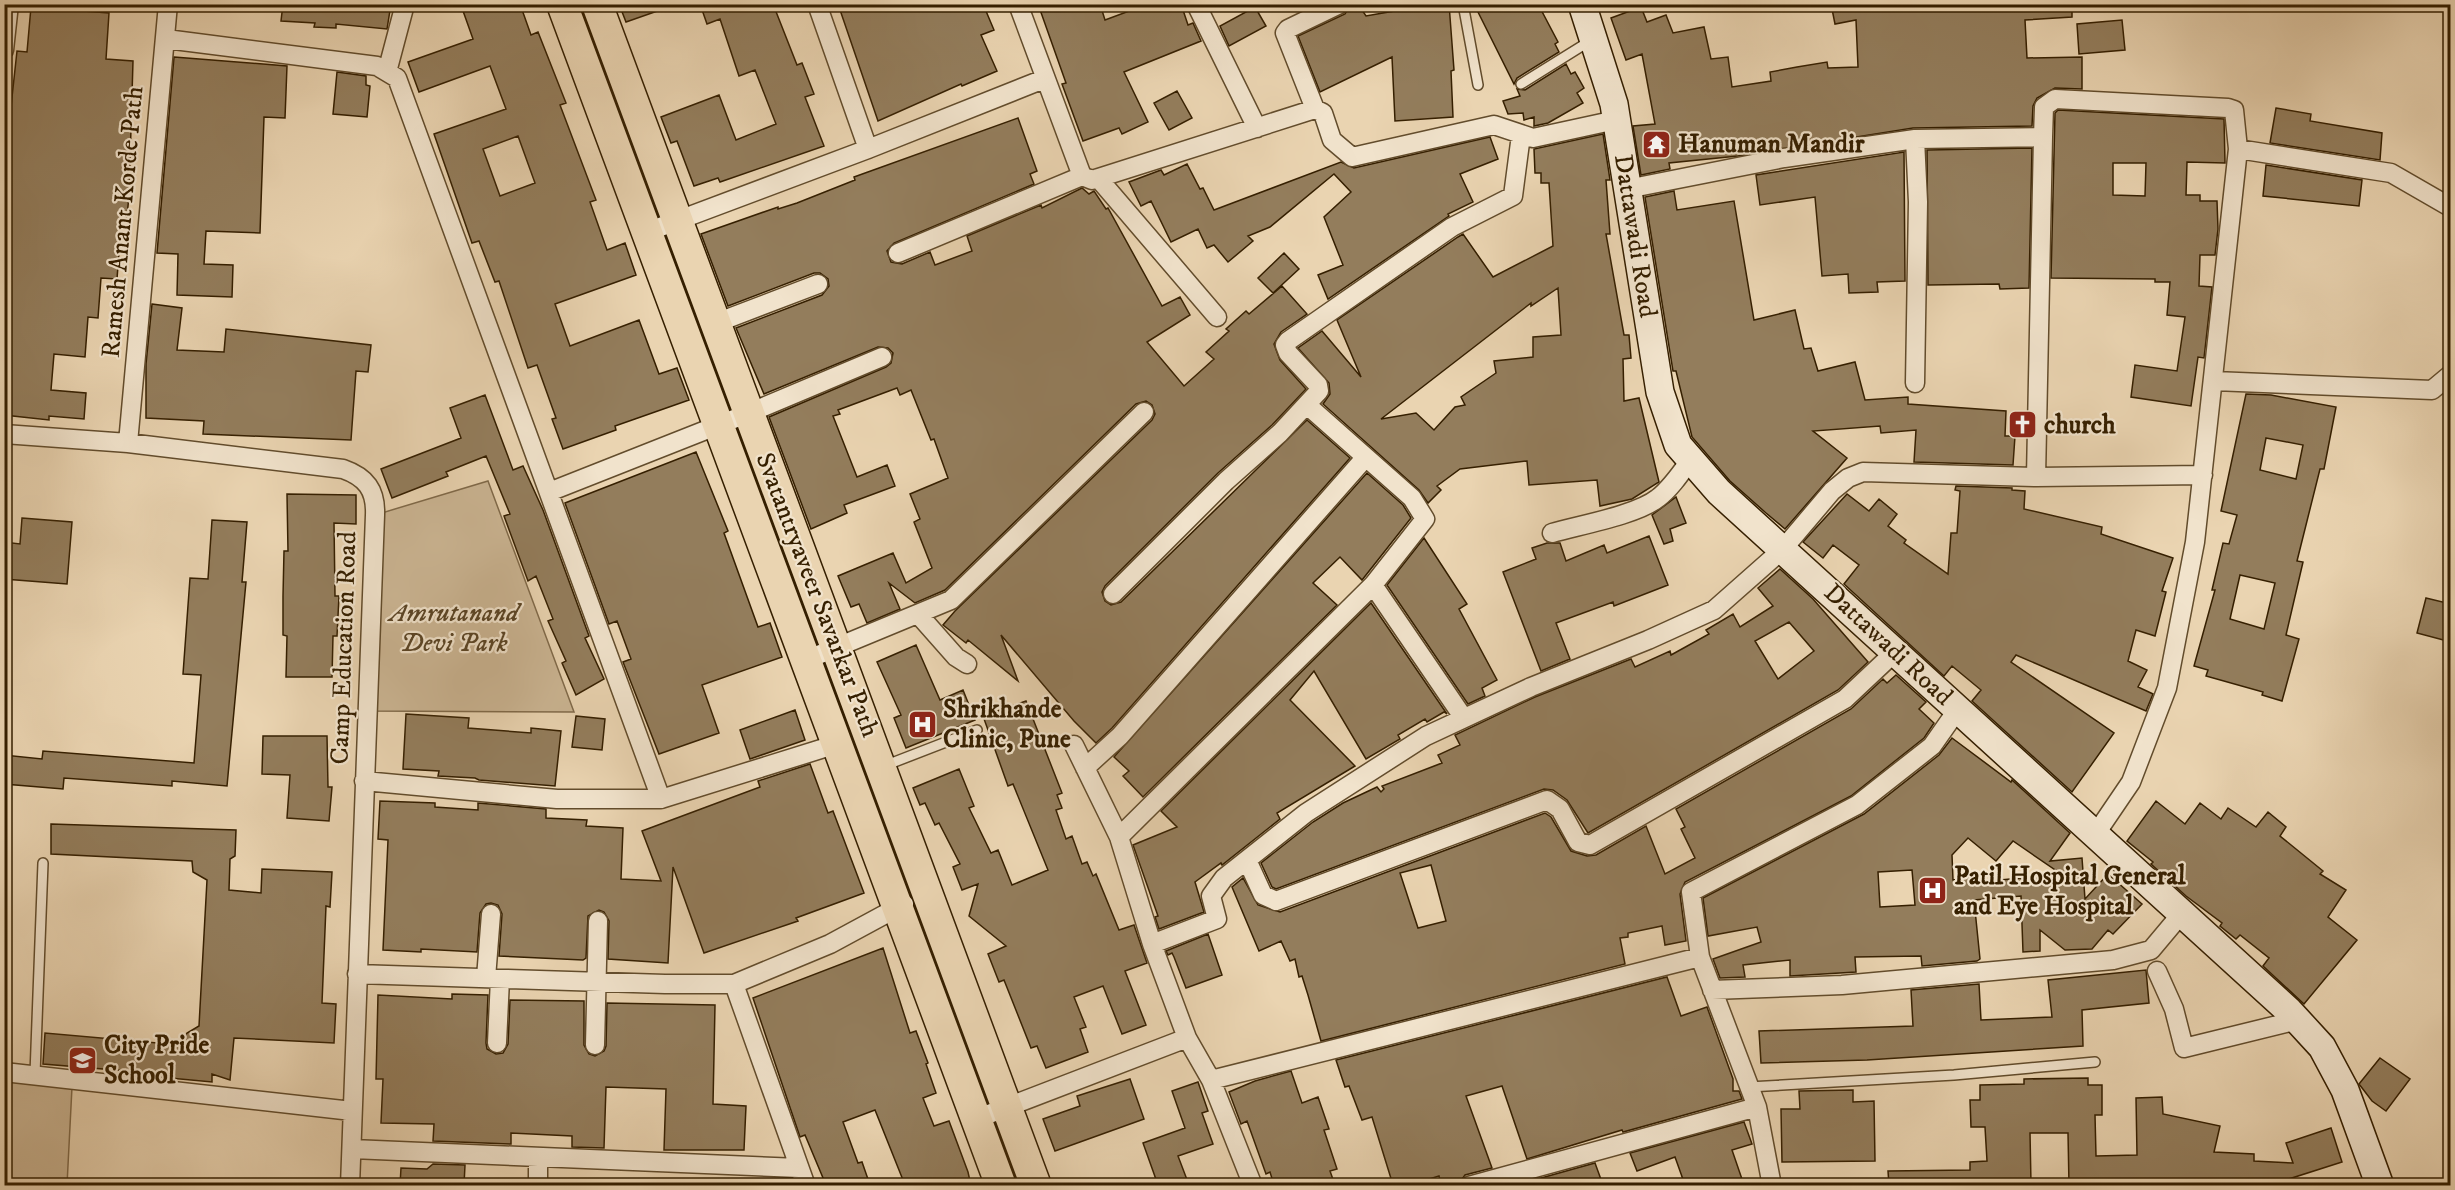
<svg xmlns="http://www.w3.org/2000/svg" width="2455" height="1190" viewBox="0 0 2455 1190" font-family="'IM FELL DW Pica',serif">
<rect width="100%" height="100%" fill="#ead4b1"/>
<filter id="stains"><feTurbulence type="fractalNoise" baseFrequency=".00333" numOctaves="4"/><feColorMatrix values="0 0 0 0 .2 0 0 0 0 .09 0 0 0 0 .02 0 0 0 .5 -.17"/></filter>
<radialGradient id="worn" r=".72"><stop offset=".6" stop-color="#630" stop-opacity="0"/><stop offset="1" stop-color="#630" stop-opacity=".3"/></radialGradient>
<path fill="#cbb593" stroke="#806a4a" stroke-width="1.5" d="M488 481 574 712 367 711 375 515Z
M4 1080 72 1087 67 1185H5Z"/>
<path fill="#937d5c" stroke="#351f00" stroke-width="1.5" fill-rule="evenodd" d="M283 4H391L387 29 336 24V28L314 27 315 23 281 21Z
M470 4H520L531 35 538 32 566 103 560 105 596 200 590 202 607 250 625 243 636 275 555 304 570 346 639 320 659 374 677 368 689 400 615 426 616 430 563 449 552 419 556 418 537 365 528 368 499 281 495 282 479 241 472 243 434 134 506 109 490 66 419 92 408 62 473 39 462 8ZM518 136 535 183 500 196 483 149Z
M619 4H669V7L626 22Z
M700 4H773L797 65 802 63 814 94 805 97 824 146 720 182 718 178 694 186 677 141 671 143 661 117 719 95 736 140 776 124 755 70 739 76 720 19 707 24Z
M838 4H983L994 30 981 35 997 71 962 86 961 84 878 121Z
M1038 4H1100L1105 20 1148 4H1181L1188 25 1193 23 1201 41 1124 72 1148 122 1122 134 1119 128 1083 141 1062 84 1066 83Z
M1351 4H1358L1366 16 1394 11V7L1403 4H1449L1454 70 1451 71 1453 117 1395 121 1392 57 1320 92 1298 36 1345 14Z
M1474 4H1538L1558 42 1555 44 1559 52 1517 78 1514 84Z
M1831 4H2072V17L2025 20 2027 58 2082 57V89L2055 88 2037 98 2033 106 2032 126 1913 128 1738 156 1669 163 1670 169 1641 175 1633 126 1655 124 1642 54 1626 60 1611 18 1641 7 1647 22 1666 15 1673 33 1704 27 1711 59 1728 57 1732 87 1771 81 1770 72 1797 67 1827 62 1828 68 1858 67 1856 20 1835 24Z
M31 7 109 13 106 59 133 61 129 196 126 226H121L117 279 101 278 98 318 88 317 85 357 54 354 51 390 86 393 84 419 49 416V420L4 415V243L10 175 4 174V171L17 51 27 52Z
M1255 7 1266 26 1229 46 1220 26Z
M2122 20 2125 50 2079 54 2077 24Z
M174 57 287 66 285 118 264 117 260 233 206 231 204 264 233 265 232 297 177 295 178 254 157 253Z
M1566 64 1571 74 1575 72 1584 88 1577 93 1583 103 1548 123 1534 126V117L1524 120 1523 113 1508 114 1503 101 1520 96 1517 89 1525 90Z
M337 72 366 76V85L370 86 367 117 333 114Z
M1177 91 1192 118 1169 130 1154 103Z
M2276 108 2311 114 2310 121 2382 133 2380 160 2270 143Z
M2058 110 2224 119 2225 163 2187 162 2186 195H2200V201H2217L2218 229 2215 255H2200L2199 286 2212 287 2204 358 2198 357 2191 406 2131 397 2135 365 2177 371 2185 317 2167 315 2170 282H2155V279L2051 278 2055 113ZM2113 163H2146L2145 196 2113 195Z
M1018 118 1037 171 1030 174 1034 184 894 243 887 251 891 262 902 264 930 252 935 265 972 251 967 236 1041 205 1042 208 1082 188 1089 194 1094 191 1106 209 1108 208 1162 306 1180 297 1190 315 1147 342 1184 386 1214 359 1206 352 1229 331 1226 329 1246 311 1249 314 1282 286 1307 314 1281 332 1274 344 1280 360 1306 389 1272 425 1218 473 1105 586 1102 592 1105 601 1111 605 1121 602 1307 420 1350 458 1112 728 1096 743 1074 721 1001 635 1018 681 968 640 966 643 943 625 955 611 1152 420 1155 414 1152 405 1146 401 1136 404 945 590 915 603 889 583 900 609 867 623 859 604 851 607 838 576 893 553 906 583 932 568 914 522 920 519 910 494 948 478 934 439 931 440 911 390 900 395 897 388 838 410 840 414 833 416 857 477 887 465 895 486 844 505 847 513 811 529 769 417 886 367 891 363 893 353 888 348 878 347 764 394 736 328 822 295 829 286 828 279 820 273H814L728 306 701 234 778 207V209L797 203 855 180 854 177Z
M1603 134 1610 180H1606L1610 234H1606L1624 335H1629L1631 358 1623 359 1624 401 1639 398 1659 482 1632 499 1600 506 1597 480 1529 485 1527 461 1460 469 1437 486 1441 490 1428 503 1419 490 1323 404 1330 394 1329 383 1298 348 1322 331 1361 377 1337 320 1458 237 1463 234 1493 277 1553 246 1549 183H1541V173H1535L1534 149ZM1558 288 1561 335 1533 337V357L1494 361 1496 373 1461 397 1465 405 1455 407 1434 430 1416 413 1381 419 1531 303V306Z
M1490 137 1498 159 1460 174 1473 202 1448 214 1449 216 1328 299 1318 275 1343 265 1324 217 1351 192 1334 174 1270 227 1248 236 1253 241 1228 262 1214 245 1207 248 1198 229 1171 242 1151 201 1141 206 1129 182 1161 170 1164 175 1187 164 1200 189 1203 188 1214 210 1341 162 1354 168Z
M2032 148 2029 288 2000 289 1999 284 1928 285 1927 150Z
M1904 152 1905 281 1877 282 1878 292 1849 293 1848 274 1822 276 1815 197 1760 205 1756 175Z
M2266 165 2362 180 2359 206 2263 196Z
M1674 191 1677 210 1734 201 1754 320 1795 310 1804 349 1811 348 1818 371 1855 362 1865 400 1908 397V404L2006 411 2005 436H2015L2013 465 1914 462 1916 430 1881 433 1880 426 1813 431 1847 458 1785 529 1766 513 1730 481 1692 437 1676 371H1673L1645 197Z
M1284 253 1299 269 1273 293 1258 278Z
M152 304 182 308 177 350 224 352 226 329 371 345 368 372 356 371 351 440 203 434 204 421 146 418V364Z
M2246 394 2271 395 2336 407 2324 469H2320L2297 561 2303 562 2286 635 2299 639 2282 701 2262 695 2263 692 2206 676 2208 670 2194 666 2215 590H2212L2223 543 2229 544 2237 515 2221 511ZM2266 438 2303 445 2296 479 2260 470ZM2240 575 2275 583 2264 629 2230 619Z
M485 395 513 470 523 466 543 510 589 636 585 638 604 679 576 695 562 663 566 661 548 621 553 619 536 576 528 581 504 516 510 514 486 456 446 472 448 476 392 498 381 469 461 438 450 408Z
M696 452 728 531 724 533 758 627 770 623 782 657 702 685 719 733 659 754 623 662 631 659 617 621 609 624 565 503Z
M1367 473 1403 505 1411 518 1362 580 1340 557 1313 583 1337 605 1143 797 1123 776 1129 771 1114 757Z
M1956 486 2012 488V490L2025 491 2024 509 2102 527 2101 534 2173 558 2162 591 2166 592 2155 636 2136 630 2128 661 2147 670 2138 687 2153 694 2146 711 2016 655 2011 662 2114 733 2072 792 1972 701 1981 690 1952 666 1944 676 1844 584 1859 565 1833 545 1823 558 1803 542 1847 494 1869 511 1879 499 1897 514 1888 526 1906 540 1904 543 1948 574 1951 533H1957L1960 491 1955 490Z
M287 494 356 495V524L334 523 335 596H339L337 636H333L332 677H286L287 636 283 635V596L284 551H288Z
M1676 497 1686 523 1670 529 1673 541 1664 544 1652 515Z
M22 518 72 522 67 584 4 579V542L20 544Z
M212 520 247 522 242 582H246L227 786 172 781V786L64 778 63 789 4 784V755L42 759 43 751 194 763 201 675 183 674 190 578 208 579Z
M1649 536 1668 585 1614 606 1613 602 1556 623 1570 659 1541 671 1503 572 1536 559 1532 548 1547 543H1560L1566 561 1604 545 1607 553Z
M1424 538 1467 604 1459 609 1497 680 1482 688 1485 696 1468 704 1387 585Z
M1780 569 1813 599 1868 662 1838 690 1588 833 1567 800 1553 790 1544 789 1276 889 1272 887 1261 863 1313 822 1343 803 1377 787 1381 792 1384 789 1382 786 1442 763 1438 755 1460 745 1455 735 1535 697 1631 659 1635 667 1670 651 1671 655 1709 634 1706 630 1733 614 1740 627 1773 606 1758 588ZM1789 622 1814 651 1778 679 1755 641Z
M2426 598 2451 604V642L2417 633Z
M1371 603 1447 714 1444 712 1427 722 1425 719 1398 735 1400 739 1366 759 1314 671 1290 700 1355 766 1277 813 1280 819 1222 865 1221 863 1195 882 1204 912 1159 929 1155 917 1158 916 1133 845 1177 827 1161 811Z
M916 645 940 700 963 690 975 720 906 748 894 718 901 715 877 662Z
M1896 675 1926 702 1919 709 1934 723 1924 738 1851 796 1685 882 1680 894 1686 941 1665 945 1662 926 1628 933V937L1620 938 1625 964 1321 1041 1308 995 1302 976 1299 977 1295 959 1290 961 1281 941 1259 951 1232 887 1243 878 1258 905 1280 912 1545 813 1551 817 1571 851 1587 856 1596 855 1646 826 1665 874 1695 858 1681 829 1685 827 1676 809 1851 709 1883 679 1887 683ZM1431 865 1446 921 1418 928 1400 873Z
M1026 701 1062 793 1057 795 1062 808 1056 810 1066 839 1072 836 1082 864 1087 862 1093 876 1096 874 1119 930 1134 925 1147 963 1125 971 1146 1025 1122 1034 1103 986 1074 997 1086 1027 1080 1029 1088 1052 1046 1068 1037 1046 1031 1048 1004 980 999 982 988 954 1006 946 969 916 978 884 962 890 953 867 960 864 939 823 935 825 925 803 920 805 913 788 959 769 974 806 969 808 991 853 998 850 1012 885 1048 870 1013 784 1008 786 983 716Z
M795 710 805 740 750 759 740 730Z
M406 714 469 718 468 728 531 733V728L561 731 555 786 479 780 475 778 438 776 439 771 403 769Z
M576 716 605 719 602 750 572 747Z
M263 736H327L328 787H332L329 821 287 818 290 775 262 774Z
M1952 738 2011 782 2012 780 2070 833 2050 861 2082 858 2085 899 2108 874 2142 904 2113 934 2108 930 2092 949 2065 950 2040 930V951L2023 952 2021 896 1974 900 1980 959 1977 961 1922 966 1921 956 1855 957 1856 972 1790 976V960L1743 965 1745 977 1720 978 1713 959 1761 942 1757 927 1708 936 1703 898 1864 814 1939 755ZM1968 838 1996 861 2013 841 2061 874 1979 882 1984 876 1953 880 1952 855ZM1912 870 1915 905 1880 907 1878 872Z
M810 764 828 813 833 811 864 893 796 918 798 921 704 953 673 867 668 963 608 959 609 921 604 912 599 910 588 916 586 958 583 960 499 956 502 914 498 905 491 903 486 904 480 913 477 952 421 949V952L383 950 388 840 378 839 380 801 435 803V807L478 810V803L546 809V818L587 820 586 826 623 828 621 879 661 881 642 831 760 787 758 781Z
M2156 801 2185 824 2200 803 2221 819 2228 808 2256 827 2268 812 2286 827 2280 836 2323 871 2320 874 2346 890 2328 917 2357 940 2304 1004 2263 966 2269 958 2240 935 2236 939 2220 926 2222 923 2186 896 2151 864 2153 862 2127 841Z
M51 824 236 830 235 856 230 859 229 890 261 893 262 869 332 872 330 907 326 906 322 1003 336 1004 334 1043 234 1038 230 1080 212 1074V1082L127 1074V1071L43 1064 45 1033 180 1045 187 1033 199 1026 207 880 193 872 192 861 51 854Z
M1208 934 1222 975 1186 988 1174 957 1172 953 1168 955 1166 951Z
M883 948 910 1033 916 1031 928 1063 926 1064 936 1093 923 1098 934 1126 949 1121 968 1172 970 1181 959 1185H905L875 1110 843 1122 858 1163 862 1162 870 1185H826L805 1135 800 1137 753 998Z
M2146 970 2149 1003 2082 1010 2083 1046 1867 1060 1761 1063 1759 1031 1913 1026 1911 990 1979 984 1981 1020 2052 1017 2048 980Z
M1667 977 1681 1016 1707 1007 1733 1079V1091H1739L1742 1099 1623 1132 1622 1130 1527 1159 1502 1086 1466 1096 1492 1168 1465 1175 1458 1185H1441L1439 1176 1410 1185H1393L1372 1117 1362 1120 1349 1086 1345 1087 1336 1060Z
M452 994 488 995 486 1043 487 1049 496 1054 503 1053 508 1044 510 1000 584 1001V1045L589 1054 595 1056 604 1051 606 1046 607 1003 715 1005 713 1104 746 1106 744 1150H664L666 1089 606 1087 604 1148 572 1147V1136L511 1133V1144L433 1141 434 1124 381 1123 383 1079H376L378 995 452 999Z
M2380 1058 2410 1079 2386 1111 2372 1101 2359 1084Z
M1291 1071 1302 1103 1318 1097 1329 1129 1324 1130 1337 1169 1330 1171 1335 1185H1305L1303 1180 1287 1185H1274L1270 1172 1266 1174 1247 1121 1241 1124 1229 1092 1255 1081Z
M2088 1078V1085H2102V1115H2095L2096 1156 2137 1155 2136 1098 2162 1097 2163 1114 2220 1126 2214 1152 2254 1154V1161L2293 1163 2286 1143 2331 1128 2342 1162 2270 1185H2069L2068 1133H2030L2031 1184 2026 1185H1889L1888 1171 1970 1170V1162L1987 1161 1985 1127H1971L1970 1100H1980V1085L2024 1084V1079Z
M1130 1079 1144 1119 1055 1151 1043 1119 1080 1106 1077 1096Z
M1198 1082 1208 1111 1202 1113 1213 1144 1178 1156 1189 1185H1158L1143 1143 1185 1128 1172 1091Z
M1853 1090V1102L1874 1101 1875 1161 1782 1162 1781 1109H1800L1799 1091Z
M1744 1122 1752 1144 1732 1150 1744 1185H1685L1675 1157 1637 1171 1630 1153Z
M1595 1163 1603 1185H1536L1534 1180Z
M433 1164 465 1165 464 1185H400L401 1168 427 1169Z"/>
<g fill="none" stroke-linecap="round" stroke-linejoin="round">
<defs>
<path id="lane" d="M1463 4 1478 85
M1521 84 1590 41
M884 766 977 730
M35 1074 43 863
M1749 1087 1954 1075 2095 1062"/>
<path id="street" d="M817 4 868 149
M1018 4 1082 176 1092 180 1315 109 1323 113 1332 140 1352 157 1494 125 1533 138 1616 120
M1196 4 1257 128
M166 39 377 66 397 78 661 799
M4 50 9 4
M387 72 405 4
M1315 109 1285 33 1288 29 1340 4
M2043 137 2044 107 2055 99 2228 108 2234 110 2238 149
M1915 139 2043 137 2036 477
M1098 178 1217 317
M1627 189 1784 158 1915 139 1918 202 1915 383
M647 232 868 149 1044 79
M898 253 1082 176
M716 323 818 284
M2214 381 2432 390 2450 375
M4 434 128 443 343 469C366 477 376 490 375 515L350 1186
M128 443 168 4
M549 492 749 413 882 357
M1552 533C1580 525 1637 515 1658 498 1671 488 1681 473 1691 459
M1373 585 1463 717
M1113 594 1226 481 1280 433 1319 391 1318 385 1288 353 1285 345 1288 341 1452 227 1513 196 1521 135
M918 614 956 657 967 664
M806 660 951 600 1144 412
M1074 745 1119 837 1152 944 1187 1038 1211 1080 1253 1186
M1085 768 1120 736 1365 458
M364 781 557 799H661L837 744
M2095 835 2131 782 2167 688 2195 542 2238 149 2391 173 2450 207
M1119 837 1373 585 1425 519 1412 498 1307 405
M1247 860 1263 895 1276 901 1547 800 1560 809 1578 842 1590 845 1845 699 1895 652
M1152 944 1217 919 1211 896 1224 878 1306 813 1426 736 1531 687 1648 640 1714 610 1783 549 1832 491 1848 478 1863 472 2036 477 2203 475
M2157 971 2174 1009 2184 1048 2298 1020
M357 974 665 984H734L830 944 904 904
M486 978 491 914
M734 984 806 1186
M1712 990 1842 985 2113 960 2151 950 2182 913
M497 1043 500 979
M595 1045 598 921
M4 1072 352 1111
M1211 1080 1700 957
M976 1119 1187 1038
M352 1149 799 1168
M538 1186V1157
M1469 1186 1757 1107
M1772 1186 1757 1107 1700 957 1691 892 1857 805 1932 746 1958 709"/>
<path id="secondary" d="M1582 4 1614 104 1660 392 1678 445 1719 492 2289 1011 2322 1047 2345 1090 2380 1186"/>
<path id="primary" d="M562 4 1001 1186
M597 4 1036 1186"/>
</defs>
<use href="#lane" stroke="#624c2c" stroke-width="12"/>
<use href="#street" stroke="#624c2c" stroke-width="21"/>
<use href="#secondary" stroke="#351f00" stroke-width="30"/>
<use href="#primary" stroke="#351f00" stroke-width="33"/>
<use href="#lane" stroke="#f1e3cc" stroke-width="9"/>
<use href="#street" stroke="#f1e3cc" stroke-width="18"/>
<use href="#secondary" stroke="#f1e3cc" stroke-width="27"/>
<use href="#primary" stroke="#ead4b1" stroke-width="30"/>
</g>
<defs>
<symbol id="temple-square" viewBox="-11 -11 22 22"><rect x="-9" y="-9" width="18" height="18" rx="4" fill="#8f2418" stroke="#f1e3cc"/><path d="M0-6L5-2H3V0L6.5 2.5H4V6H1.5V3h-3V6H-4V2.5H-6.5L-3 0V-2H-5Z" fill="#fff"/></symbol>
<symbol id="church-square" viewBox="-11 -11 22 22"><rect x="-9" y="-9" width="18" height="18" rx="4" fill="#8f2418" stroke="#f1e3cc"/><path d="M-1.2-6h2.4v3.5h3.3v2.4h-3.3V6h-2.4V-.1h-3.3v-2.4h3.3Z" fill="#fff"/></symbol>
<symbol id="hospital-square" viewBox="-11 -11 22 22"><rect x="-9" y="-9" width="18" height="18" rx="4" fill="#8f2418" stroke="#f1e3cc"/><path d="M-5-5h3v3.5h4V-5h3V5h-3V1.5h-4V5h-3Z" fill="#fff"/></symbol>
<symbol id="school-square" viewBox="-11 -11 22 22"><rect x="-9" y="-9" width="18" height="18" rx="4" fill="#8f2418" stroke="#f1e3cc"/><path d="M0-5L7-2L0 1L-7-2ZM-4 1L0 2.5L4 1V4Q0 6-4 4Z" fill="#fff"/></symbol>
</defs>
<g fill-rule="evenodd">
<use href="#temple-square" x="1640" y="128" width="33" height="33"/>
<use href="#church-square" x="2006" y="408" width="33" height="33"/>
<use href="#hospital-square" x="906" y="708" width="33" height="33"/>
<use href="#hospital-square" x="1916" y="874" width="33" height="33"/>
<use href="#school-square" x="66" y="1044" width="33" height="33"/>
</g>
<g text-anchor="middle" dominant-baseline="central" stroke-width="4.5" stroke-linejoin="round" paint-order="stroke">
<g font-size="26" font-weight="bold" fill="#351f00" stroke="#f1e3cc" text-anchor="start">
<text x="1678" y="144">Hanuman Mandir</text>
<text x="2044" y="425">church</text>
<text x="943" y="709">Shrikhande<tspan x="943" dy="30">Clinic, Pune</tspan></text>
<text x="1954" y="876">Patil Hospital General<tspan x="1954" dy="30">and Eye Hospital</tspan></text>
<text x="104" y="1045">City Pride<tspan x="104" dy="30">School</tspan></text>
</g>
<g font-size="26" fill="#351f00" stroke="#f1e3cc">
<text transform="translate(123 222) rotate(-85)">Ramesh Anant Korde Path</text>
<text transform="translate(1635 236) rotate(81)">Dattawadi Road</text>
<text transform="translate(817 595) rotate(69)">Svatantryaveer Savarkar Path</text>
<text transform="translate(1888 645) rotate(43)">Dattawadi Road</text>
<text transform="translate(344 648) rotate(-88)">Camp Education Road</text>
</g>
<g font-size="26" font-style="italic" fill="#5a4425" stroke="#f1e3cc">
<text x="454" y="613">Amrutanand<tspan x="454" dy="30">Devi Park</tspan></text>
</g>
</g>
<rect width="2455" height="1190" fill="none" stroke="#ead4b1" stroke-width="24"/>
<rect x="6" y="6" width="2443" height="1178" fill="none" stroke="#351f00" stroke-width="3"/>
<rect x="12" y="12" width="2431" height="1166" fill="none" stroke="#351f00" stroke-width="1.5"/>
<rect width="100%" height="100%" filter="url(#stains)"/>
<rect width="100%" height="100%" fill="url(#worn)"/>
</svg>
